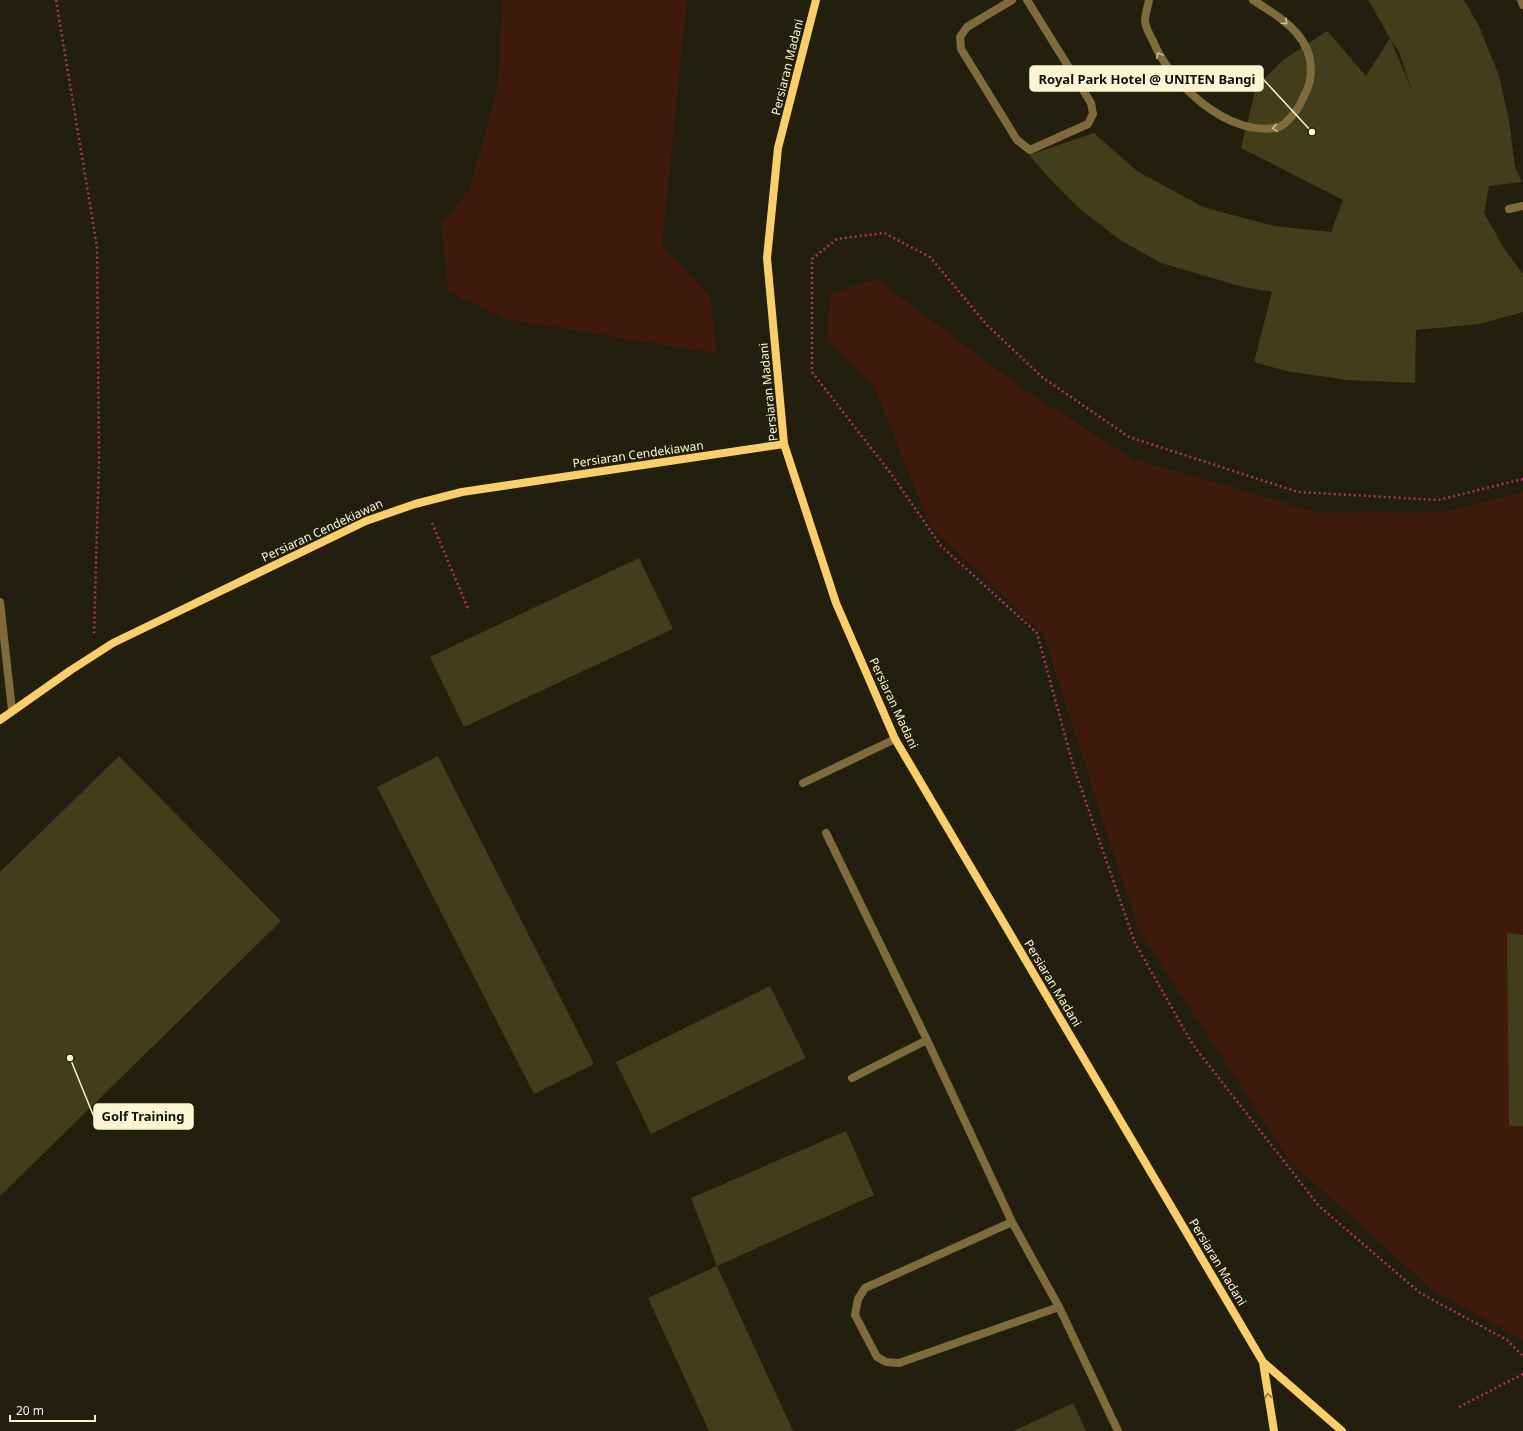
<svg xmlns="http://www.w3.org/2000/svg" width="1523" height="1431" viewBox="0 0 1523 1431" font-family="'Noto Sans',sans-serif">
<rect width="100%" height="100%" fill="#221f0e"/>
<path fill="#3e1b0b" d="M502 0H687L662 246 710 296 717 354 506 319 448 292 441 224 470 188 498 84Z
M876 279 1020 387 1133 459 1317 512H1445L1523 492V1340L1432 1290 1291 1162 1139 932 1043 634 930 526 874 386 827 340 830 294Z"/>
<path fill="#423d1b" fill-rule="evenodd" d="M1368 0H1464L1479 26 1499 76 1509 120 1515 167 1522 182 1489 186 1484 213 1504 248 1523 274V312L1480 324 1416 330 1415 383 1347 380 1286 371 1254 362 1272 292 1243 287 1161 263 1120 240 1080 209 1051 180 1029 155 1094 133 1137 171 1203 207 1274 226 1331 232 1343 200 1241 148 1256 87 1283 60 1327 31 1366 76 1390 38ZM1390 38 1399 52 1412 91Z
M639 558 673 629 464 727 430 657Z
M119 756 281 921 0 1196V872Z
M438 756 594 1064 534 1094 377 787Z
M1507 933 1523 935V1126H1509Z
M770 986 806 1058 651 1134 616 1062Z
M846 1131 874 1195 717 1266 691 1198Z
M717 1266 793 1431H709L648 1298Z
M1073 1403 1086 1431H1014Z"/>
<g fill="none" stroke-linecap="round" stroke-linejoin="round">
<path stroke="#b03263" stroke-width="2.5" stroke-dasharray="2 3" stroke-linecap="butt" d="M56 0 97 247 99 459 94 633
M1523 479 1438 500 1298 492 1129 437 1042 377 986 324 930 257 884 233 837 239 812 259V372L892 475 941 546 1037 633 1073 765 1135 943 1193 1045 1319 1206 1420 1293 1507 1340 1523 1356
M432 523 469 611
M1459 1407 1523 1374"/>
<path stroke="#7f6b3b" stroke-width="8" d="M1012 0 967 27 960 37 961 49 1017 140 1030 150 1088 124 1093 114 1091 103 1027 0
M1149 0C1148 6 1145 14 1145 21 1145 27 1150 35 1153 41 1170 83 1229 139 1279 127 1286 125 1300 107 1302 100 1305 94 1309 87 1310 80 1317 39 1283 19 1253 0
M1521 0 1523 5
M1509 209 1523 206
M0 602 12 710
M803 783 895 739
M826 833 927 1040 1012 1222 1059 1307 1118 1431
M852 1078 927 1040
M1012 1222 865 1288 858 1299 855 1315 877 1357 886 1362 899 1363 1059 1307"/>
<path stroke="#facf6b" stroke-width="8" d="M816 0 778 148 767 258 784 444 836 603 895 739 1263 1362 1342 1431
M0 720 71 670 113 643 366 521 415 504 462 492 784 444
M1263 1362 1274 1431"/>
</g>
<defs><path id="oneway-chevron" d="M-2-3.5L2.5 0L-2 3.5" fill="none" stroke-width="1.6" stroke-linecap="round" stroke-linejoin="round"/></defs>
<g stroke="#cbbd95">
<use href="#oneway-chevron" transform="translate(1285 22) rotate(42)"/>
<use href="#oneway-chevron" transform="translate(1159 55) rotate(-118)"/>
<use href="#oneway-chevron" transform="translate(1275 128) rotate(172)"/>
</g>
<use stroke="#8e773c" href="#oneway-chevron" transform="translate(1268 1396) rotate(-99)"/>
<g text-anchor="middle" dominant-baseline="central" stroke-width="3" stroke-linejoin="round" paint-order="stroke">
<g font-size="12" fill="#fdf4d1" stroke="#221f0e">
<text transform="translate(787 67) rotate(-76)">Persiaran Madani</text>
<text transform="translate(768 392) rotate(-96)">Persiaran Madani</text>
<text transform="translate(638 454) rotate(-8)">Persiaran Cendekiawan</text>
<text transform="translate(322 530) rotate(-25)">Persiaran Cendekiawan</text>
<text transform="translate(894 703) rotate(65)">Persiaran Madani</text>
<text transform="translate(1053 983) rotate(59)">Persiaran Madani</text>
<text transform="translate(1218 1262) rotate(59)">Persiaran Madani</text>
</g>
</g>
<path fill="none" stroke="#fdf4d1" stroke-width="1.5" d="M1312 132L1263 79M70 1058L94 1117"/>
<g fill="#fdf4d1" stroke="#221f0e" stroke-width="1.5">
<circle cx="1312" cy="132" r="4"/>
<circle cx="70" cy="1058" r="4"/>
</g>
<g fill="#fdf4d1" stroke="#fdf4d1" stroke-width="1.5">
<rect x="1030" y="66" width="233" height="25" rx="4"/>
<rect x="94" y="1104" width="99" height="25" rx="4"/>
</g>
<g font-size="13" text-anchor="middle" font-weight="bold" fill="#111">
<text x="1147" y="84">Royal Park Hotel @ UNITEN Bangi</text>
<text x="143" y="1121">Golf Training</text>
</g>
<path d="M10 1415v6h85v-6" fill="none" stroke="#fdf4d1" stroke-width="2"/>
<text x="16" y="1415" font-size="12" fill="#fdf4d1" stroke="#221f0e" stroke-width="3" paint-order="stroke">20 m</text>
</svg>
